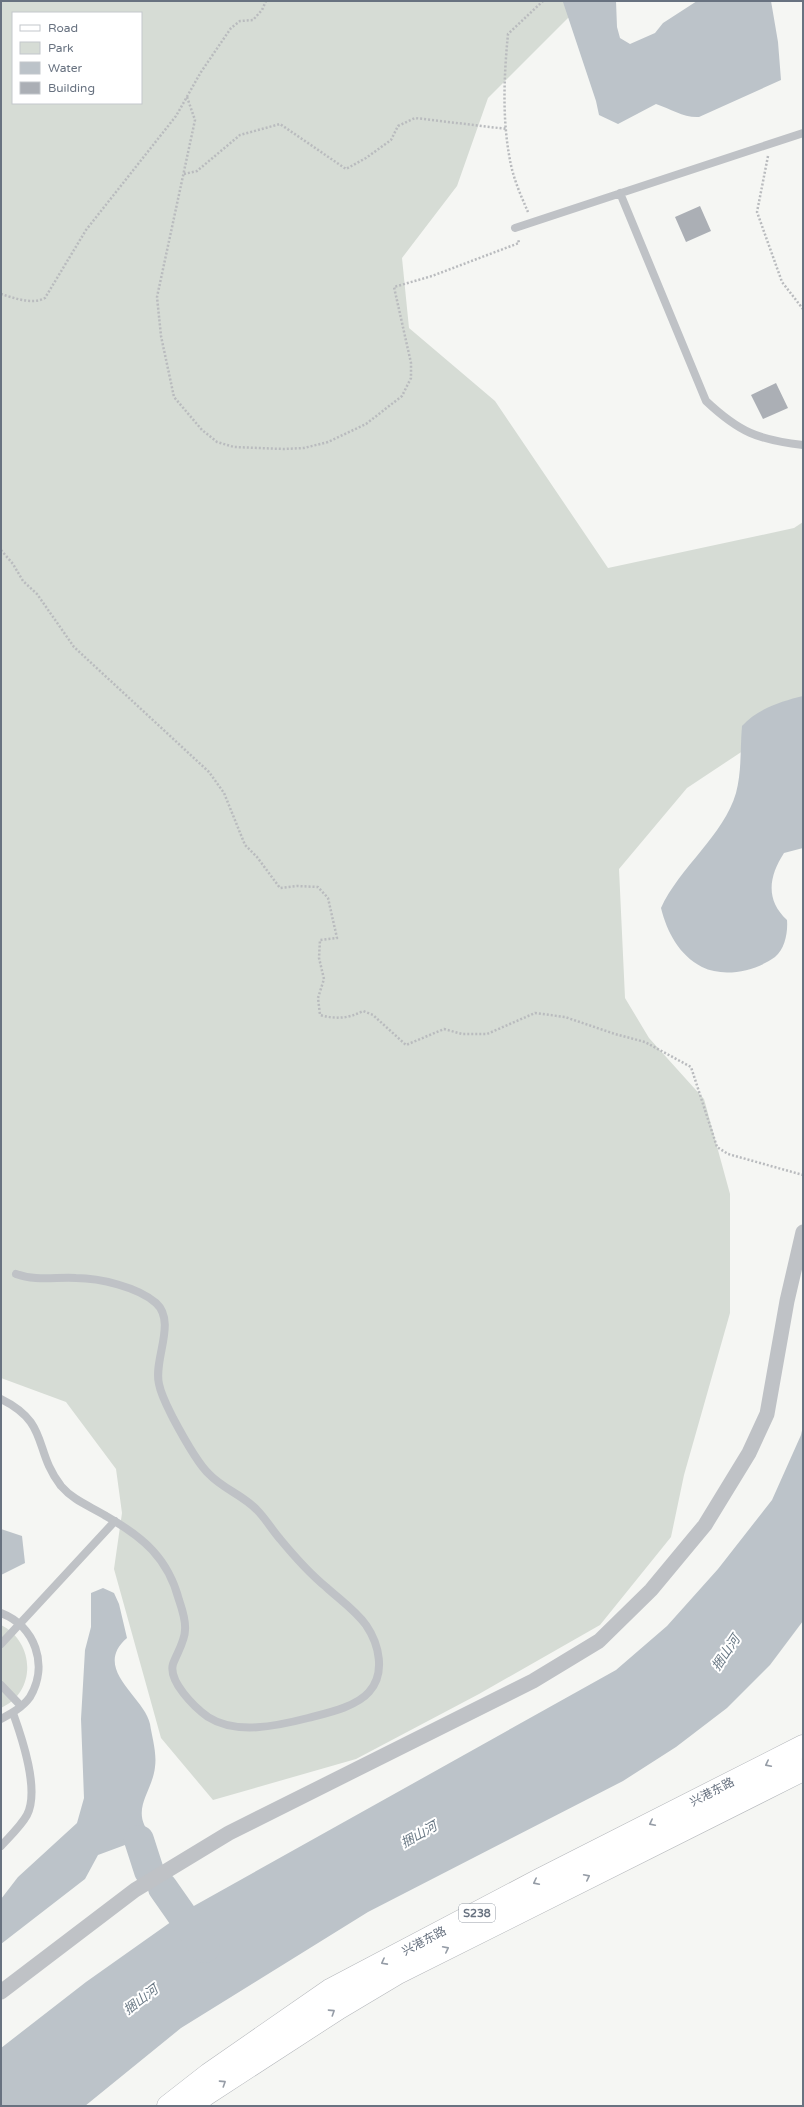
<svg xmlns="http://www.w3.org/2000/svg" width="804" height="2107" viewBox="0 0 804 2107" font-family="'Varela Round','Noto Sans SC',sans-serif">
<rect width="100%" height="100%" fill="#f5f6f3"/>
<path fill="#d6dcd5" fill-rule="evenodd" d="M1 1H585L488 98 457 186 402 258 409 328 495 401 608 568 794 528 803 522V711L687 788 619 869 625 998 649 1038 704 1099 730 1194V1313L684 1475 671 1537 600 1625 479 1694 356 1759 213 1800 161 1738 114 1569 122 1513 116 1469 66 1402 1 1378ZM13 13H141V103H13Z
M1 1625C35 1642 37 1692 1 1708Z"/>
<path fill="#bcc3c9" d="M616 1 617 27 620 38 630 44 655 33 663 23 697 1H771L778 42 781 80 699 117C684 118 671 109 656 104L618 124 599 115 596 101 563 2Z
M803 696V848L784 853C769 876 765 900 787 920 788 932 785 949 775 957 756 971 724 978 702 967 679 955 667 932 661 908 679 868 724 835 736 793 742 770 740 748 742 726 757 709 782 701 803 696Z
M803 1426V1621L770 1665 727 1708 676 1747 623 1781 368 1912 181 2028 85 2106H1V2048L86 1982 192 1907 616 1670 667 1626 718 1569 772 1500 801 1435Z
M1 1529 22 1536 25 1563 1 1575Z
M103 1588 114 1593 119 1604 127 1638C91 1669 145 1697 150 1724 152 1737 157 1753 155 1767 152 1794 128 1811 153 1837L132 1850 125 1845 98 1855 85 1879 1 1944V1899L18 1877 77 1823 84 1798 81 1719 85 1650 91 1627V1593Z"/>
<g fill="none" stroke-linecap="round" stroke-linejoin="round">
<path stroke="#bcc3c9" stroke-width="30" d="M139 1840 149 1871
M163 1888 205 1948"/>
</g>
<path fill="#abafb5" d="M700 206 711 231 686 242 675 217Z
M776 383 788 408 763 419 751 395Z"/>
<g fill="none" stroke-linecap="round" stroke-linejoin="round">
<defs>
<path id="primary" d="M168 2106 209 2074 330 1990 539 1880 803 1746
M192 2106 205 2095 339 2008 396 1974 803 1770"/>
</defs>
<use href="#primary" stroke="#b3b6ba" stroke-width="23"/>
<path stroke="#b9bbbe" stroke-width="2.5" stroke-dasharray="2 2" stroke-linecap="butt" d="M187 97 195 120 157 297 161 336 174 397 202 430 217 442 234 447 284 449 304 448 328 442 366 424 402 396 411 378V363L394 287 432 276 519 243 518 239
M768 156 757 212 782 282 803 309
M184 174 197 171 240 135 280 124 346 169 366 158 391 140 398 126 415 118 507 129
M528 212C521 196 513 178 510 160 502 119 504 75 508 34L543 1
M1 294C14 298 32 305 45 298L86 230 176 116 201 72 231 28 240 21 253 20 262 10 266 1
M1 550 13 564 23 581 37 594 74 647 209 772 224 793 245 845 257 857 280 888 297 886 318 887 328 898 337 938 320 940 319 958 324 979 318 998 320 1015C335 1019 348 1019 363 1011L373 1015 406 1045 444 1029 462 1034H487L535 1013 565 1017 615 1034 645 1042 691 1067 717 1147 728 1154 803 1175"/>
<path stroke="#bfc2c6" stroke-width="8" d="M620 193 706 401C739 432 758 440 803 445
M515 228 803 133
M1 1399C50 1423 33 1450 61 1486 74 1501 90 1506 106 1516 143 1537 168 1558 179 1600 182 1609 186 1620 185 1630 185 1641 177 1653 173 1664 168 1681 194 1707 208 1717 236 1735 277 1726 308 1718 327 1713 356 1707 369 1692 386 1673 379 1644 366 1625 355 1610 339 1599 326 1587 309 1573 294 1556 280 1539 272 1530 266 1519 257 1510 243 1495 223 1489 209 1474 197 1463 181 1433 173 1418 168 1408 161 1395 159 1384 153 1360 177 1322 156 1303 138 1287 99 1278 76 1278 55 1277 35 1281 16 1274
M1 1613C35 1626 49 1665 30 1697 23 1707 12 1713 1 1719
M1 1644 115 1521
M1 1685 21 1706
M1 1846C10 1836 21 1826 27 1815 40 1790 22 1738 13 1713"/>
<path stroke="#bfc2c6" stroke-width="15" d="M1 1992 135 1890 229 1833 533 1681 599 1641 651 1590 705 1525 749 1453 767 1414 787 1301 803 1232"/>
<use href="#primary" stroke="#fff" stroke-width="22"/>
</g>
<defs><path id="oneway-chevron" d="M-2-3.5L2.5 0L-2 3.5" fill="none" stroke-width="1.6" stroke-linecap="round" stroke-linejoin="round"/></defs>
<g stroke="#959ca6">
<use href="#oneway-chevron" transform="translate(768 1764) rotate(153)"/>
<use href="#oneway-chevron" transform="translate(652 1823) rotate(153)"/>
<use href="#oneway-chevron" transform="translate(587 1877) rotate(-27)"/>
<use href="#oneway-chevron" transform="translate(536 1882) rotate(153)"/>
<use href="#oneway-chevron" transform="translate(446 1949) rotate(-27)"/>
<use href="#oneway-chevron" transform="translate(384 1962) rotate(152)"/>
<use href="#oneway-chevron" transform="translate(332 2012) rotate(-33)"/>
<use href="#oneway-chevron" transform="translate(223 2083) rotate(-33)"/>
</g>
<g text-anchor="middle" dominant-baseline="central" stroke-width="4" stroke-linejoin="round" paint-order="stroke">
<rect fill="#fff" stroke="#959ca6" stroke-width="1" x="459" y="1904" width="36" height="18" rx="3"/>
<g font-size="11" font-weight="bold" fill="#687280">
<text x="477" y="1913">S238</text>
</g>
<g font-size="12" fill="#687280" stroke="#fff">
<text transform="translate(712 1792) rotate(-27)">兴港东路</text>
<text transform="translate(424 1941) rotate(-28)">兴港东路</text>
</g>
<g font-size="13" font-style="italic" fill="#697884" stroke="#fff">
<text transform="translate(726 1653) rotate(-56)">捆山河</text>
<text transform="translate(419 1835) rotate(-29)">捆山河</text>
<text transform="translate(141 2000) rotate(-37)">捆山河</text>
</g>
</g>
<rect width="804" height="2107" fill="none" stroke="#687280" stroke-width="4"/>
<rect x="12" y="12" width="130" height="92" fill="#ffffff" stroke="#c3c7cc"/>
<rect x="20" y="25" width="20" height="6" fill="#ffffff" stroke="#c3c7cc"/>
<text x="48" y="32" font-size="12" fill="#687280">Road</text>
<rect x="20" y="42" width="20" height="12" fill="#d6dcd5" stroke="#c3c7cc"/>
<text x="48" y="52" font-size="12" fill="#687280">Park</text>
<rect x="20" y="62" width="20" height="12" fill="#bcc3c9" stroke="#c3c7cc"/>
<text x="48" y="72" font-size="12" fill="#687280">Water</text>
<rect x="20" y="82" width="20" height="12" fill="#abafb5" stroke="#c3c7cc"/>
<text x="48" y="92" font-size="12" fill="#687280">Building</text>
</svg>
